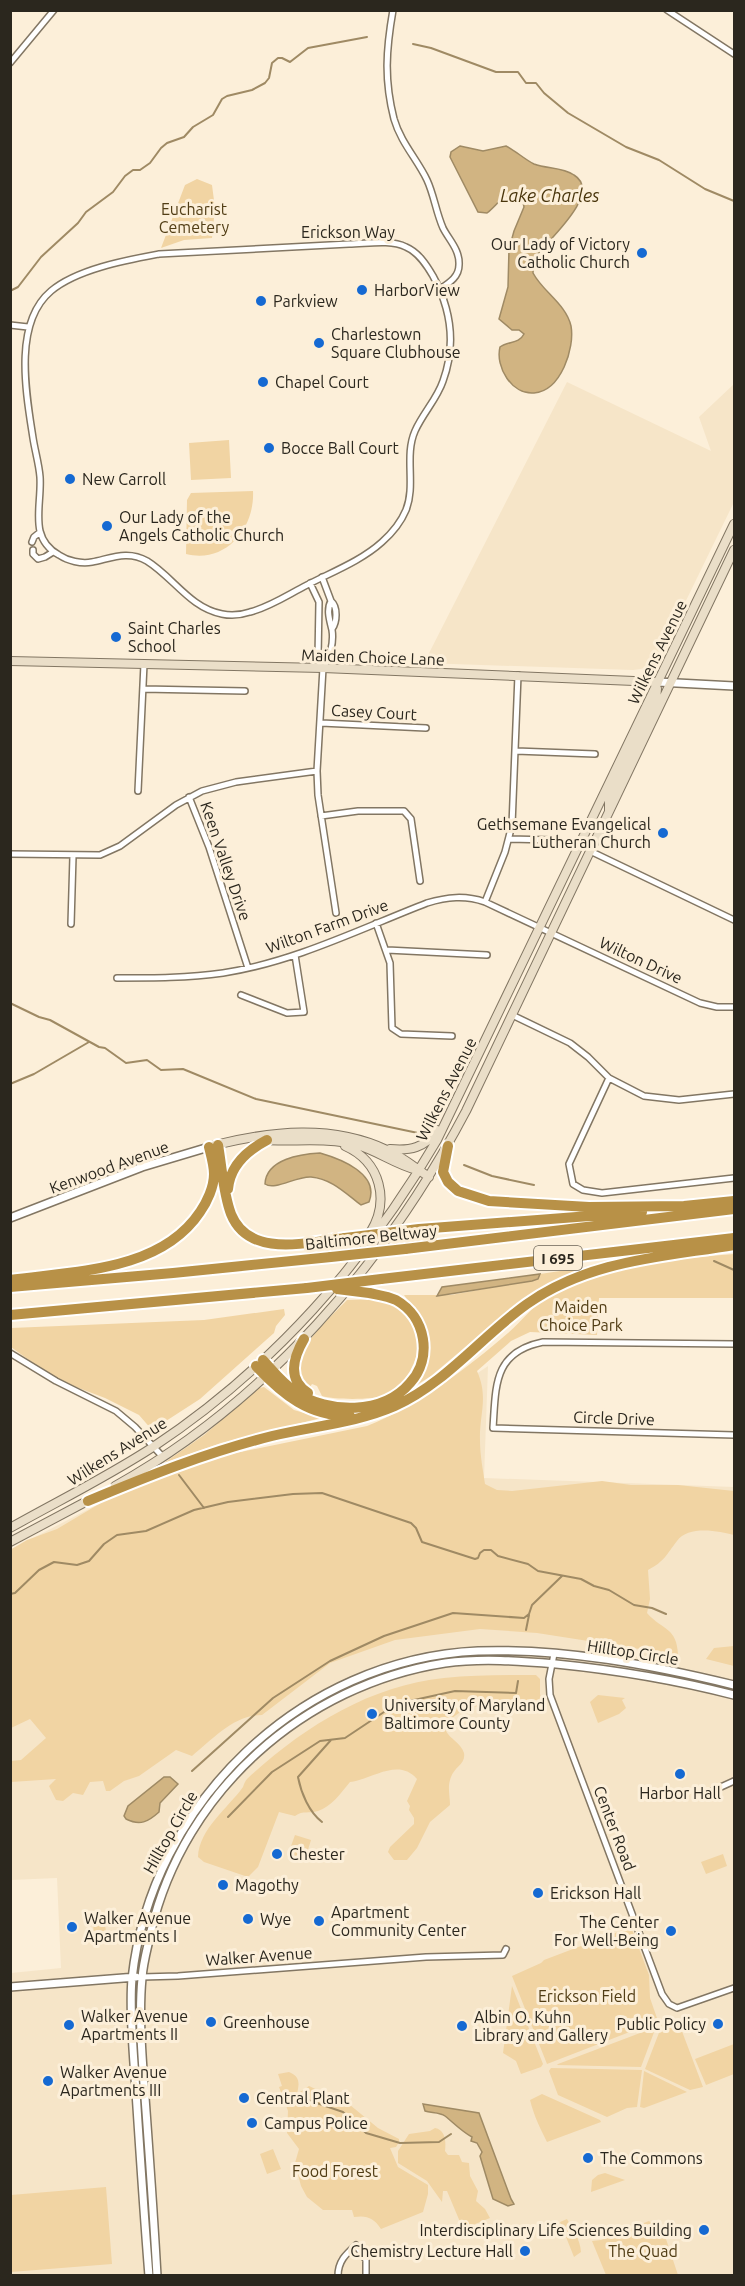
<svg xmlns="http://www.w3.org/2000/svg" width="745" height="2286" viewBox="0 0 745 2286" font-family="Ubuntu,sans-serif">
<rect width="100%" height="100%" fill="#fcefd9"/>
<path fill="#f6e5c8" d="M567 382 711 451 699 417 734 384V502L661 652 651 665 641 669 633 670 424 663Z
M488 1366 484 1478 734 1487V2275H11V1973L61 1968 57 1878 11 1880 10 1550 114 1496 120 1512 428 1407Z"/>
<path fill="#f1d4a3" d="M197 179 212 185 215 208 212 238 184 240 161 248 185 185Z
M229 440 231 478 191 480 189 443Z
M253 491C255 528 226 564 186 554L187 500 191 493Z
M734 1254V1298H599L597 1335 530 1332 511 1341 477 1371C489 1398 479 1414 480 1441 480 1455 483 1470 485 1484L497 1490 512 1491 602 1481 631 1485H678L734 1491V1535C719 1531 688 1525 677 1541 666 1555 665 1561 648 1570L650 1599 647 1613C663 1631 677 1627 678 1655L537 1633 480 1629 395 1640 330 1663 262 1715C234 1715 213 1739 192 1756L176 1750 139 1776 124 1781 110 1791H106L103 1781 90 1782 83 1795 73 1793 63 1801 56 1800 49 1786 56 1779 11 1782V1761L21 1760 46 1738 30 1719 11 1728 10 1550 27 1540 57 1529 116 1494 197 1464 226 1455 367 1426C419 1405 466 1369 508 1333 522 1321 536 1302 552 1293 560 1289 569 1286 578 1283 628 1264 681 1258 734 1254Z
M574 1269 580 1271 547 1284 508 1311 431 1376 393 1400C442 1366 436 1340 404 1295H451L538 1279 540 1274Z
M378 1299C386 1302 397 1305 403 1311 411 1319 418 1334 418 1345 418 1362 402 1389 387 1395 373 1400 336 1400 322 1396L317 1386 312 1384 308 1390C305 1387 300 1383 299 1379 288 1353 331 1317 347 1300Z
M284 1309 285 1315 276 1326 274 1333 200 1399 152 1430 139 1415 105 1398 55 1379 11 1347V1328L204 1320Z
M264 1387 294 1410 321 1418 221 1443 164 1463 204 1435 259 1388Z
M734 1646V1666L706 1659 714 1648Z
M536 1675 540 1679V1694L546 1712 515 1704 494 1711 470 1705 452 1718 446 1731C450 1739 461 1743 464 1753 466 1764 454 1767 451 1777 447 1787 450 1795 450 1805L430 1822 417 1848 407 1860H394L388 1852 390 1847 414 1824V1818L409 1810 410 1806 407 1801 417 1779C398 1757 371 1780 350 1782 341 1793 331 1807 318 1811 309 1814 303 1810 295 1816L279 1812 258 1867 248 1877 204 1862 198 1857C199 1829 228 1808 243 1787 244 1784 245 1781 247 1779 302 1728 368 1686 444 1678 474 1675 505 1675 536 1675Z
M598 1695 625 1698 622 1700 626 1708 619 1714 598 1723 590 1702Z
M295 1835 311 1840 304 1863 287 1857Z
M723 1854 727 1866 706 1874 701 1862Z
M104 1913 106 1933 94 1934 92 1914Z
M631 1927 649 1975 650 1998 658 2021 547 2064 512 1976 541 1963 544 1960Z
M512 1986 543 2064 541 2067 521 2074 516 2061 503 2053Z
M669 2022 680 2026 703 2087 690 2090 645 2069 662 2025Z
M656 2027 641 2067 557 2065 558 2064Z
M734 2044V2074L706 2085 695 2059Z
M551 2068 642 2070 637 2107 627 2108 607 2117 558 2095 549 2071Z
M644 2071 687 2092 644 2108 640 2107Z
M289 2072C301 2077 299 2084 297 2094L309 2086 350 2105 378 2128 399 2139V2142L396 2147 390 2148 398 2167 428 2185V2194L423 2212 381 2229C374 2218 367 2215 354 2217L352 2210H323L307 2197 301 2186 295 2163 299 2149 287 2133 288 2111 279 2087 282 2086 278 2074Z
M542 2094 600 2120 601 2122 547 2142C540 2128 534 2116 530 2100Z
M435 2128C446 2130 446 2143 445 2151L448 2155H459L462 2162 469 2163 470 2176 478 2191 476 2201 485 2209 490 2218 463 2229 447 2191H443L442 2202 427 2181 398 2163V2151L409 2134 430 2131Z
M273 2149 281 2169 267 2174 260 2154Z
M605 2173 625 2180 591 2192 592 2180 598 2175Z
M106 2187 112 2264 11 2272V2195Z
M567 2219C573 2231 580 2238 581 2252L574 2257 560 2222Z
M649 2221 664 2233 678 2275H606L592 2241 601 2240Z"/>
<path fill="#d1b482" stroke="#9f8a64" stroke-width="1.5" d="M460 146 483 151 506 146C516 151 524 159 534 164 547 169 562 167 574 175 603 193 548 240 537 255 534 261 533 266 533 273 543 292 566 304 571 326 575 348 561 391 534 393 512 395 495 367 500 347 508 341 519 344 524 334L519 330H512L499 319 508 287 509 249 514 231 524 207 523 202 517 195C502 193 498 205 487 213L478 212 450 157 451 152Z
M320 1153C341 1159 380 1174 369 1202L361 1205C345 1193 332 1179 311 1177 296 1176 275 1191 265 1184 266 1159 301 1154 320 1153Z
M540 1274 538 1279 532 1281 437 1296 442 1287Z
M164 1777H170L178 1784 160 1803 159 1812C148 1822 140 1826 126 1819L124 1816 128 1806Z
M423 2104 479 2113 511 2199 514 2204 508 2206 493 2199 480 2156 482 2152 477 2143 471 2141 472 2137C461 2131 454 2123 445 2116 440 2112 431 2113 425 2111Z"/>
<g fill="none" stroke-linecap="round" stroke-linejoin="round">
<path stroke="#9f8a64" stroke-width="2" d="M413 44 431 48 496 72H518L526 83H536L544 93 568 113 626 147 659 160 705 189 734 201
M10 291 18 287 41 257 78 223 86 212 113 192 125 176 133 170H140L150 163 161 148 167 143 184 137 193 127 213 115 222 99 227 96 252 90 265 83 269 78 272 63 278 58H282L290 62 308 48 367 37
M10 1003 39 1017 50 1020 99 1047 105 1048 126 1063 147 1060 161 1070 183 1069 256 1099 418 1133
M10 1084 34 1074 89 1042
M464 1165 492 1176 534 1185
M714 1261 734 1270
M179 1475 204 1508
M10 1594 15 1593 39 1570 54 1562 77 1565 89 1561 104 1544 117 1535 146 1531 194 1510 228 1502 293 1494 322 1493 411 1523 416 1528 422 1542 475 1559 478 1558 480 1553 484 1550H491L498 1556 528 1564 538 1571 581 1579 594 1586 609 1590 634 1605 652 1608 666 1614
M526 1630 529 1615
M192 1771 273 1698 330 1661 384 1636 453 1613 524 1618 529 1614 532 1605 562 1576
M228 1817 272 1772 320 1741 345 1738 396 1704 455 1691 516 1693 518 1681
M322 1822C309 1812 301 1793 298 1777L331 1740
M292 2102 299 2097 343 2112 366 2133 400 2143 439 2142 451 2134"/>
<defs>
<path id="minor" d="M393 10C386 50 384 80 394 119 401 143 417 159 427 180 434 195 436 212 443 228 449 240 460 250 459 265 459 277 449 283 440 289
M667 10 734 54
M10 63 54 10
M349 244C366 244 390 239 406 247 418 252 426 264 433 276 451 309 456 345 443 381 437 399 423 413 415 431 404 456 416 485 406 510 401 522 391 534 382 542 361 561 332 572 307 585 289 594 270 607 250 612 241 615 231 616 222 614 190 608 173 577 147 561 128 550 112 558 92 562 81 564 68 561 59 555 28 538 42 506 40 477 39 464 35 451 33 438 26 393 13 323 51 291 77 269 127 260 159 254Z
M10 325 28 327
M32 542 34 537 39 533
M33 550V554L38 559 45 557 53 552
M322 577 331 601C326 610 330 621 332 630 334 642 330 658 323 668
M310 583 319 602 318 658 323 668 317 771 318 795 336 913
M331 601C338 607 337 622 332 629
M143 689 245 691
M321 723 426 728
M516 751 595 754
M138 791 144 664
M189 797 209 847 248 968
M321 816 358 811H404L411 819 420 881
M509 839 552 840
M590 851 734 920
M10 854 100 855 120 846 176 805 202 791 236 782 317 771
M485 902 505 852 512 825 518 675
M376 923 390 963 392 1028 401 1034 452 1036
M71 924 73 856
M387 950 487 955
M117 978C152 978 188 978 223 973 294 962 360 929 427 903 447 897 465 895 485 902L700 1003 717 1007H734
M241 995 287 1013 304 1012 295 955
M512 1015 570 1043 588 1057 609 1078 644 1096 679 1100 734 1094
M609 1078 569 1164 573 1184 583 1190 602 1193 734 1178
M734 1344 543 1342C493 1352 496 1386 493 1428L734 1435
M10 1353 56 1381 116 1411 135 1427 162 1456
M554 1654 549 1679 550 1695 662 1994 669 2004 677 2008 734 1988
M712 1791 734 1781
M142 1977 178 1976 426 1957 503 1955 506 1949
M338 2276C338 2261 346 2254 356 2245L366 2260V2276"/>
<path id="tertiary" d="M658 682 734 686
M10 1218 142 1167 209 1147
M10 1987 136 1977
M149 2276C144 2214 140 2153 136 2092 134 2059 129 2012 132 1979 151 1803 301 1659 478 1651 563 1648 652 1665 734 1685
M157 2276C154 2221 150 2166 146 2111 143 2069 138 2019 142 1978 143 1962 148 1946 151 1931 184 1791 304 1685 445 1663 482 1658 519 1661 556 1664 616 1670 676 1680 734 1695"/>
<path id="secondary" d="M10 661 323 668 658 682
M609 811V799L656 700 657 689
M264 1140C295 1142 327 1137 357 1145 378 1151 396 1165 417 1170
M215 1145C272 1131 332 1124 387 1150 403 1157 415 1168 429 1177
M345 1146C381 1162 390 1201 370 1233
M390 1149C410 1151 425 1148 437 1130
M115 1486C266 1402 386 1263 466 1111L734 550
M10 1528C58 1501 107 1477 153 1447 271 1369 366 1262 437 1140L734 524
M10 1542 91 1499"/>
<path id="motorway" d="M218 1145C222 1167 223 1193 231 1214 249 1259 308 1242 345 1238
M448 1146 443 1172 448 1182 458 1191 489 1201 589 1207 684 1206 734 1201
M228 1189C230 1165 248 1150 267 1140
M419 1229 642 1212
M405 1249 734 1209
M381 1279 734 1238
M10 1280C73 1271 160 1272 200 1212 207 1202 214 1187 214 1174 214 1165 211 1155 209 1147
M10 1287 173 1273 331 1257
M10 1315 307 1288
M304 1339C293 1358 287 1379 308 1393
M263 1360C273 1371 283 1384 296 1392 328 1414 383 1415 410 1383 433 1358 426 1317 396 1300 387 1296 378 1295 369 1293
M256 1366C283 1395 309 1416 350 1416
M88 1501C148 1476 208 1452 272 1436 313 1426 356 1423 395 1406 446 1383 482 1336 527 1304 589 1260 663 1257 734 1245"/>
</defs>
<use href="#minor" stroke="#827663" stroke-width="8"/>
<use href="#tertiary" stroke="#827663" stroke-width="10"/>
<use href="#secondary" stroke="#827663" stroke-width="10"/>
<use href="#motorway" stroke="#fff" stroke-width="14"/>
<use href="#minor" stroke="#fff" stroke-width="5"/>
<use href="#tertiary" stroke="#fff" stroke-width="7"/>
<use href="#secondary" stroke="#eadec8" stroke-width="8"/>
<use href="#motorway" stroke="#b89147" stroke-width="10"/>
<defs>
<path id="motorway-bridge" d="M345 1238 419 1229
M331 1257 405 1249
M307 1288 381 1279
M337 1289 369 1293"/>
</defs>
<use href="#motorway-bridge" stroke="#fff" stroke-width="14" stroke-linecap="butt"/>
<use href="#motorway-bridge" stroke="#b89147" stroke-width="10"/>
</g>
<g fill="#1569d2" stroke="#fcefd9" stroke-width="2">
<circle cx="642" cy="253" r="6"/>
<circle cx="362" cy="290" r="6"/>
<circle cx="261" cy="301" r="6"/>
<circle cx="319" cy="343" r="6"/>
<circle cx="263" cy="382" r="6"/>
<circle cx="269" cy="448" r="6"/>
<circle cx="70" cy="479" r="6"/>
<circle cx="107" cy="526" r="6"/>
<circle cx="116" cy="637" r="6"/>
<circle cx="663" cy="833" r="6"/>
<circle cx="372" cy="1714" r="6"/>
<circle cx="680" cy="1774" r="6"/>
<circle cx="277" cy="1854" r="6"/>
<circle cx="223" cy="1885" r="6"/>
<circle cx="538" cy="1893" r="6"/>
<circle cx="248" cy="1919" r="6"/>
<circle cx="319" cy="1921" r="6"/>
<circle cx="72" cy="1927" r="6"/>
<circle cx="671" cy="1931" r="6"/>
<circle cx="211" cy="2022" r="6"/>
<circle cx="718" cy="2024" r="6"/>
<circle cx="69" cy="2025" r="6"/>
<circle cx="462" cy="2026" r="6"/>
<circle cx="48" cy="2081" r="6"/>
<circle cx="244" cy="2098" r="6"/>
<circle cx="252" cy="2123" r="6"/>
<circle cx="588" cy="2158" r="6"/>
<circle cx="704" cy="2230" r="6"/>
<circle cx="525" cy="2251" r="6"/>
</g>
<g text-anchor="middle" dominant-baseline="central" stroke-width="6" stroke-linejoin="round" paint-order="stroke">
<rect fill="#fcefd9" stroke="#6a6356" stroke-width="1.5" x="534" y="1246" width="48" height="24" rx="4.5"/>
<g font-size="15" font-weight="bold" fill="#2b271e">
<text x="558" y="1258">I 695</text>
</g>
<g font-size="16" fill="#513d15" stroke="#fcefd9">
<text x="194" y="209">Eucharist<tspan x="194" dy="18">Cemetery</tspan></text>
<text x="581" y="1307">Maiden<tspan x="581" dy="18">Choice Park</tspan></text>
<text x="587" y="1996">Erickson Field</text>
<text x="335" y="2171">Food Forest</text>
<text x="643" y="2251">The Quad</text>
</g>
<g font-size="16" fill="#2b271e" stroke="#fcefd9">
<text x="348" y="232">Erickson Way</text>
<text transform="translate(657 652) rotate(-64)">Wilkens Avenue</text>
<text transform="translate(373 657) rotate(2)">Maiden Choice Lane</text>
<text transform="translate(374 712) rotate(3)">Casey Court</text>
<text transform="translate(226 861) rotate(71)">Keen Valley Drive</text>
<text transform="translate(327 926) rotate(-20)">Wilton Farm Drive</text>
<text transform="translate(641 960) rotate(25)">Wilton Drive</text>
<text transform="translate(446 1089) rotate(-63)">Wilkens Avenue</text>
<text transform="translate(109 1167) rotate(-20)">Kenwood Avenue</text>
<text transform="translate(371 1237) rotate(-6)">Baltimore Beltway</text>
<text transform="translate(614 1418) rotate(2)">Circle Drive</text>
<text transform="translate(117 1451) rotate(-32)">Wilkens Avenue</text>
<text transform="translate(633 1652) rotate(9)">Hilltop Circle</text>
<text transform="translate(615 1828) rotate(69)">Center Road</text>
<text transform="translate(170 1832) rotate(-60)">Hilltop Circle</text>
<text transform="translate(259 1956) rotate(-4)">Walker Avenue</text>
</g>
<g font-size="16" fill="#2b271e" stroke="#fcefd9" text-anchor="start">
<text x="630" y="244" text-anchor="end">Our Lady of Victory<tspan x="630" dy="18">Catholic Church</tspan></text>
<text x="374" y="290">HarborView</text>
<text x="273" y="301">Parkview</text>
<text x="331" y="334">Charlestown<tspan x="331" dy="18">Square Clubhouse</tspan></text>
<text x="275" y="382">Chapel Court</text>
<text x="281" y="448">Bocce Ball Court</text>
<text x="82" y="479">New Carroll</text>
<text x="119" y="517">Our Lady of the<tspan x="119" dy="18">Angels Catholic Church</tspan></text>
<text x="128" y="628">Saint Charles<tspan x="128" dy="18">School</tspan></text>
<text x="651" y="824" text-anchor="end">Gethsemane Evangelical<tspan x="651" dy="18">Lutheran Church</tspan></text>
<text x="384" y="1705">University of Maryland<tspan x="384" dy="18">Baltimore County</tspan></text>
<text x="680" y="1793" text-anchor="middle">Harbor Hall</text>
<text x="289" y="1854">Chester</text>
<text x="235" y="1885">Magothy</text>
<text x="550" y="1893">Erickson Hall</text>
<text x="331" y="1912">Apartment<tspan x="331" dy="18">Community Center</tspan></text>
<text x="84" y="1918">Walker Avenue<tspan x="84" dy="18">Apartments I</tspan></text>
<text x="260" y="1919">Wye</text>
<text x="659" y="1922" text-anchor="end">The Center<tspan x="659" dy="18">For Well-Being</tspan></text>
<text x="81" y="2016">Walker Avenue<tspan x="81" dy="18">Apartments II</tspan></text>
<text x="474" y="2017">Albin O. Kuhn<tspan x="474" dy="18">Library and Gallery</tspan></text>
<text x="223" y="2022">Greenhouse</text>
<text x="706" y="2024" text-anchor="end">Public Policy</text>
<text x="60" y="2072">Walker Avenue<tspan x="60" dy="18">Apartments III</tspan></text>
<text x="256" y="2098">Central Plant</text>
<text x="264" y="2123">Campus Police</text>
<text x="600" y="2158">The Commons</text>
<text x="692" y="2230" text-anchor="end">Interdisciplinary Life Sciences Building</text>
<text x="513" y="2251" text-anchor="end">Chemistry Lecture Hall</text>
</g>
<g font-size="18" font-style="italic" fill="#4a360d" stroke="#fcefd9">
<text x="550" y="195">Lake Charles</text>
</g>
</g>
<rect width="745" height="2286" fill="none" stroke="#2b271e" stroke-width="24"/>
</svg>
